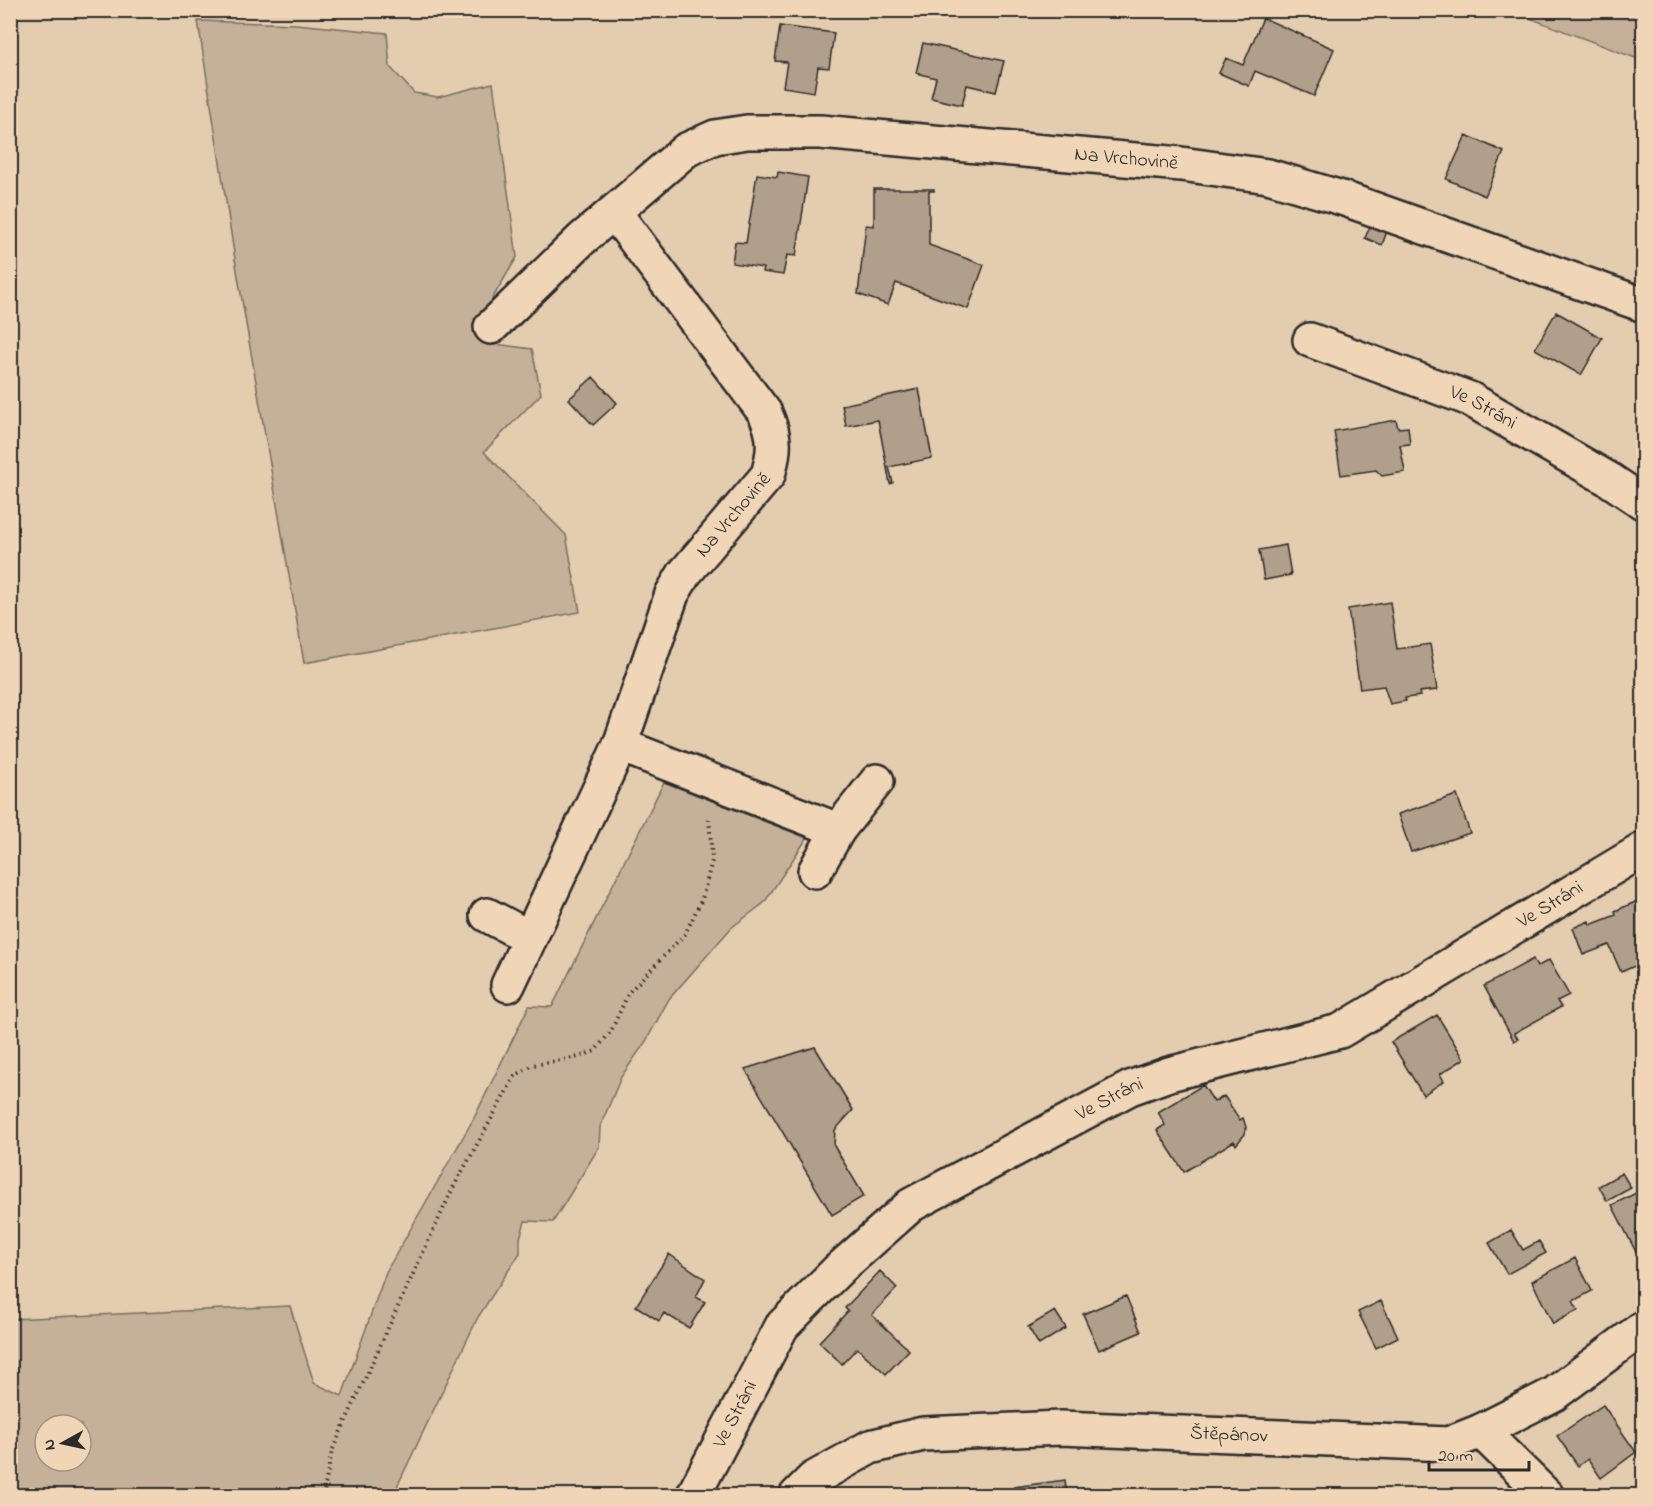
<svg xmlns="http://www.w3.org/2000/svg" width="1654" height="1506" viewBox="0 0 1654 1506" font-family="'Indie Flower',sans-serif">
<rect width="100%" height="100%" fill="#e4ccaf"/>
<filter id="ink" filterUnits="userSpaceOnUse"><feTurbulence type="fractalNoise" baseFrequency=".0167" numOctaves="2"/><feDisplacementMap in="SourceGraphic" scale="12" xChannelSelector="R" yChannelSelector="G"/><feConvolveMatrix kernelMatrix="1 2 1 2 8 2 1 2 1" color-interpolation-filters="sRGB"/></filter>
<g filter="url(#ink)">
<path fill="#c5b199" stroke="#786e62" stroke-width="1.5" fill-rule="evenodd" d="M1511 11H1643V61Z
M198 21 296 24 387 33 390 67 414 93 438 97 493 83 517 257 492 299 482 342 532 349 541 394 484 452 566 535 580 612 304 663 234 253Z
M664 782 807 838 764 903 731 928 669 999 646 1041 621 1077 600 1127 599 1147 553 1222 525 1221 520 1238V1253L478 1317 393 1495H11V1319L290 1306 314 1383 342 1396 386 1272 474 1118 529 1006 552 1007ZM45 1425H81V1461H45Z"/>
<path fill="#b09f8a" stroke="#2b2b2b" stroke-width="1.5" d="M1263 18 1334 49 1314 96 1255 71 1249 86 1219 73 1226 58 1243 65Z
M780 26 834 33 829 68 818 67 814 92 783 87 787 62 775 61Z
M923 43 1004 61 996 92 967 85 962 105 931 98 936 78 916 73Z
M1466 135 1504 152 1485 196 1446 179Z
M778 172 808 177 796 256 787 255 783 275 762 272 763 268 732 263 735 242 746 243 757 174 777 177Z
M874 189H934V191H929V245L984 265 968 309 896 283 888 305 858 294 866 225 874 226Z
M1371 224 1387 231 1382 245 1365 238Z
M1556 312 1602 338 1581 375 1535 349Z
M593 377 617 403 593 425 569 399Z
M919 389 932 458 889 467 893 483 890 484 878 420 846 426 842 405Z
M1396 420 1398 428 1408 427 1410 444 1400 445 1405 472 1382 476 1376 470 1341 475 1334 431Z
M1286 545 1291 575 1264 580 1259 550Z
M1390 602 1397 649 1430 644 1437 690 1419 692 1420 696 1405 698 1406 701 1390 704 1384 686 1360 689 1348 609Z
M1457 795 1470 833 1411 852 1398 814Z
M1642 899 1644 962 1621 972 1609 945 1583 955 1573 928 1589 921 1590 925 1616 915 1615 911Z
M1533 959 1537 967 1549 960 1569 995 1557 1001 1561 1007 1514 1033 1518 1039 1514 1041 1484 986Z
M1437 1015 1464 1059 1440 1074 1444 1081 1423 1095 1391 1042Z
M815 1047 853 1110 835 1130 834 1146 864 1196 832 1215 745 1069Z
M1203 1085 1214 1102 1224 1096 1240 1120 1243 1118 1246 1127 1245 1134 1236 1145 1234 1141 1184 1172 1157 1130 1165 1125 1158 1112Z
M1622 1173 1631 1188 1607 1201 1599 1186Z
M1644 1189V1248L1636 1252 1612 1205Z
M1511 1230 1523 1250 1539 1241 1546 1253 1507 1274 1489 1243Z
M669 1254 705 1279 696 1297 705 1302 689 1328 664 1313 659 1321 636 1306Z
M1575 1258 1592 1291 1573 1301 1578 1310 1553 1324 1532 1281Z
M880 1271 897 1288 872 1315 909 1350 886 1374 857 1348 842 1364 819 1342 848 1311 845 1308Z
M1126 1296 1141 1332 1099 1350 1083 1314Z
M1381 1301 1398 1337 1376 1348 1358 1312Z
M1055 1311 1066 1328 1039 1345 1028 1327Z
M1603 1405 1636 1452 1601 1478 1588 1459 1578 1466 1557 1436Z
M1065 1480 1067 1496H1005L1015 1494 1014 1487Z"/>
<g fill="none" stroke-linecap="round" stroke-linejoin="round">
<defs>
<g id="minor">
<path id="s1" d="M491 327 582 239 686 150 715 137 747 132H820L1181 164 1268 176 1345 199 1644 305"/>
<path id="s2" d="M1310 340 1470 399 1610 480 1644 503"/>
<path d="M620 745 838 830"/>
<path d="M815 871 838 830 877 781"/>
<path d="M487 915 530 938"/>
<path id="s3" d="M508 985 620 745 672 594 684 574 768 475C775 450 776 437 765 413L614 212"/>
<path d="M1481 1431 1547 1496"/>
<path id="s4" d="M693 1496 782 1326 838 1270 911 1205 1130 1088 1169 1074 1340 1031 1644 849"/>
<path id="s5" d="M796 1496 813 1479 870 1447 923 1434 1061 1428 1448 1444 1481 1431 1554 1394 1644 1327"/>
</g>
</defs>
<use href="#minor" stroke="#2b2b2b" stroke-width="38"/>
<path stroke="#2b2b2b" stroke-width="4" stroke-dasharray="1.5 4.5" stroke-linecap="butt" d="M323 1496 332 1451 395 1313 454 1186 515 1076 533 1065 579 1057 595 1051 611 1031 629 992 685 934 702 899 712 861 709 816"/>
<use href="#minor" stroke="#f0d6b7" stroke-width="33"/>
</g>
</g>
<g text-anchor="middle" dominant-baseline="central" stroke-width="4.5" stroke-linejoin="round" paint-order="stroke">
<g font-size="20" fill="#2b2b2b" stroke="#f0d6b7">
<text stroke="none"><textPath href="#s1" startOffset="708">Na Vrchovině</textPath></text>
<text stroke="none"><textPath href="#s2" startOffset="186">Ve Stráni</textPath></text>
<text stroke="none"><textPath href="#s3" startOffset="525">Na Vrchovině</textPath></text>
<text stroke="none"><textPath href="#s4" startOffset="1080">Ve Stráni</textPath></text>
<text stroke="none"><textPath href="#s4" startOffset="594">Ve Stráni</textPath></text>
<text stroke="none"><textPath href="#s4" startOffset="92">Ve Stráni</textPath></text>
<text stroke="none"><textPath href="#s5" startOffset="450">Štěpánov</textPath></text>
</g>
</g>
<rect width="1654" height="1506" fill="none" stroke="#f0d6b7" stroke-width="36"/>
<rect x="18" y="18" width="1618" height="1470" fill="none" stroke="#2b2b2b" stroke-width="2" filter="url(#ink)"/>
<g transform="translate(63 1443) rotate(262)"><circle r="28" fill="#f0d6b7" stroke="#a1927f" stroke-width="1.5"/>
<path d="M0-4.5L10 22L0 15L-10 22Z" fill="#2b2b2b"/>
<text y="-9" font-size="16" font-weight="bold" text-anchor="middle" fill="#2b2b2b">N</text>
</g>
<path d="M1429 1461v9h100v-9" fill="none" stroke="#2b2b2b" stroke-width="3"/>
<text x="1438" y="1461" font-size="18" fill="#2b2b2b" stroke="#f0d6b7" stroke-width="4.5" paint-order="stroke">20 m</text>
</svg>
